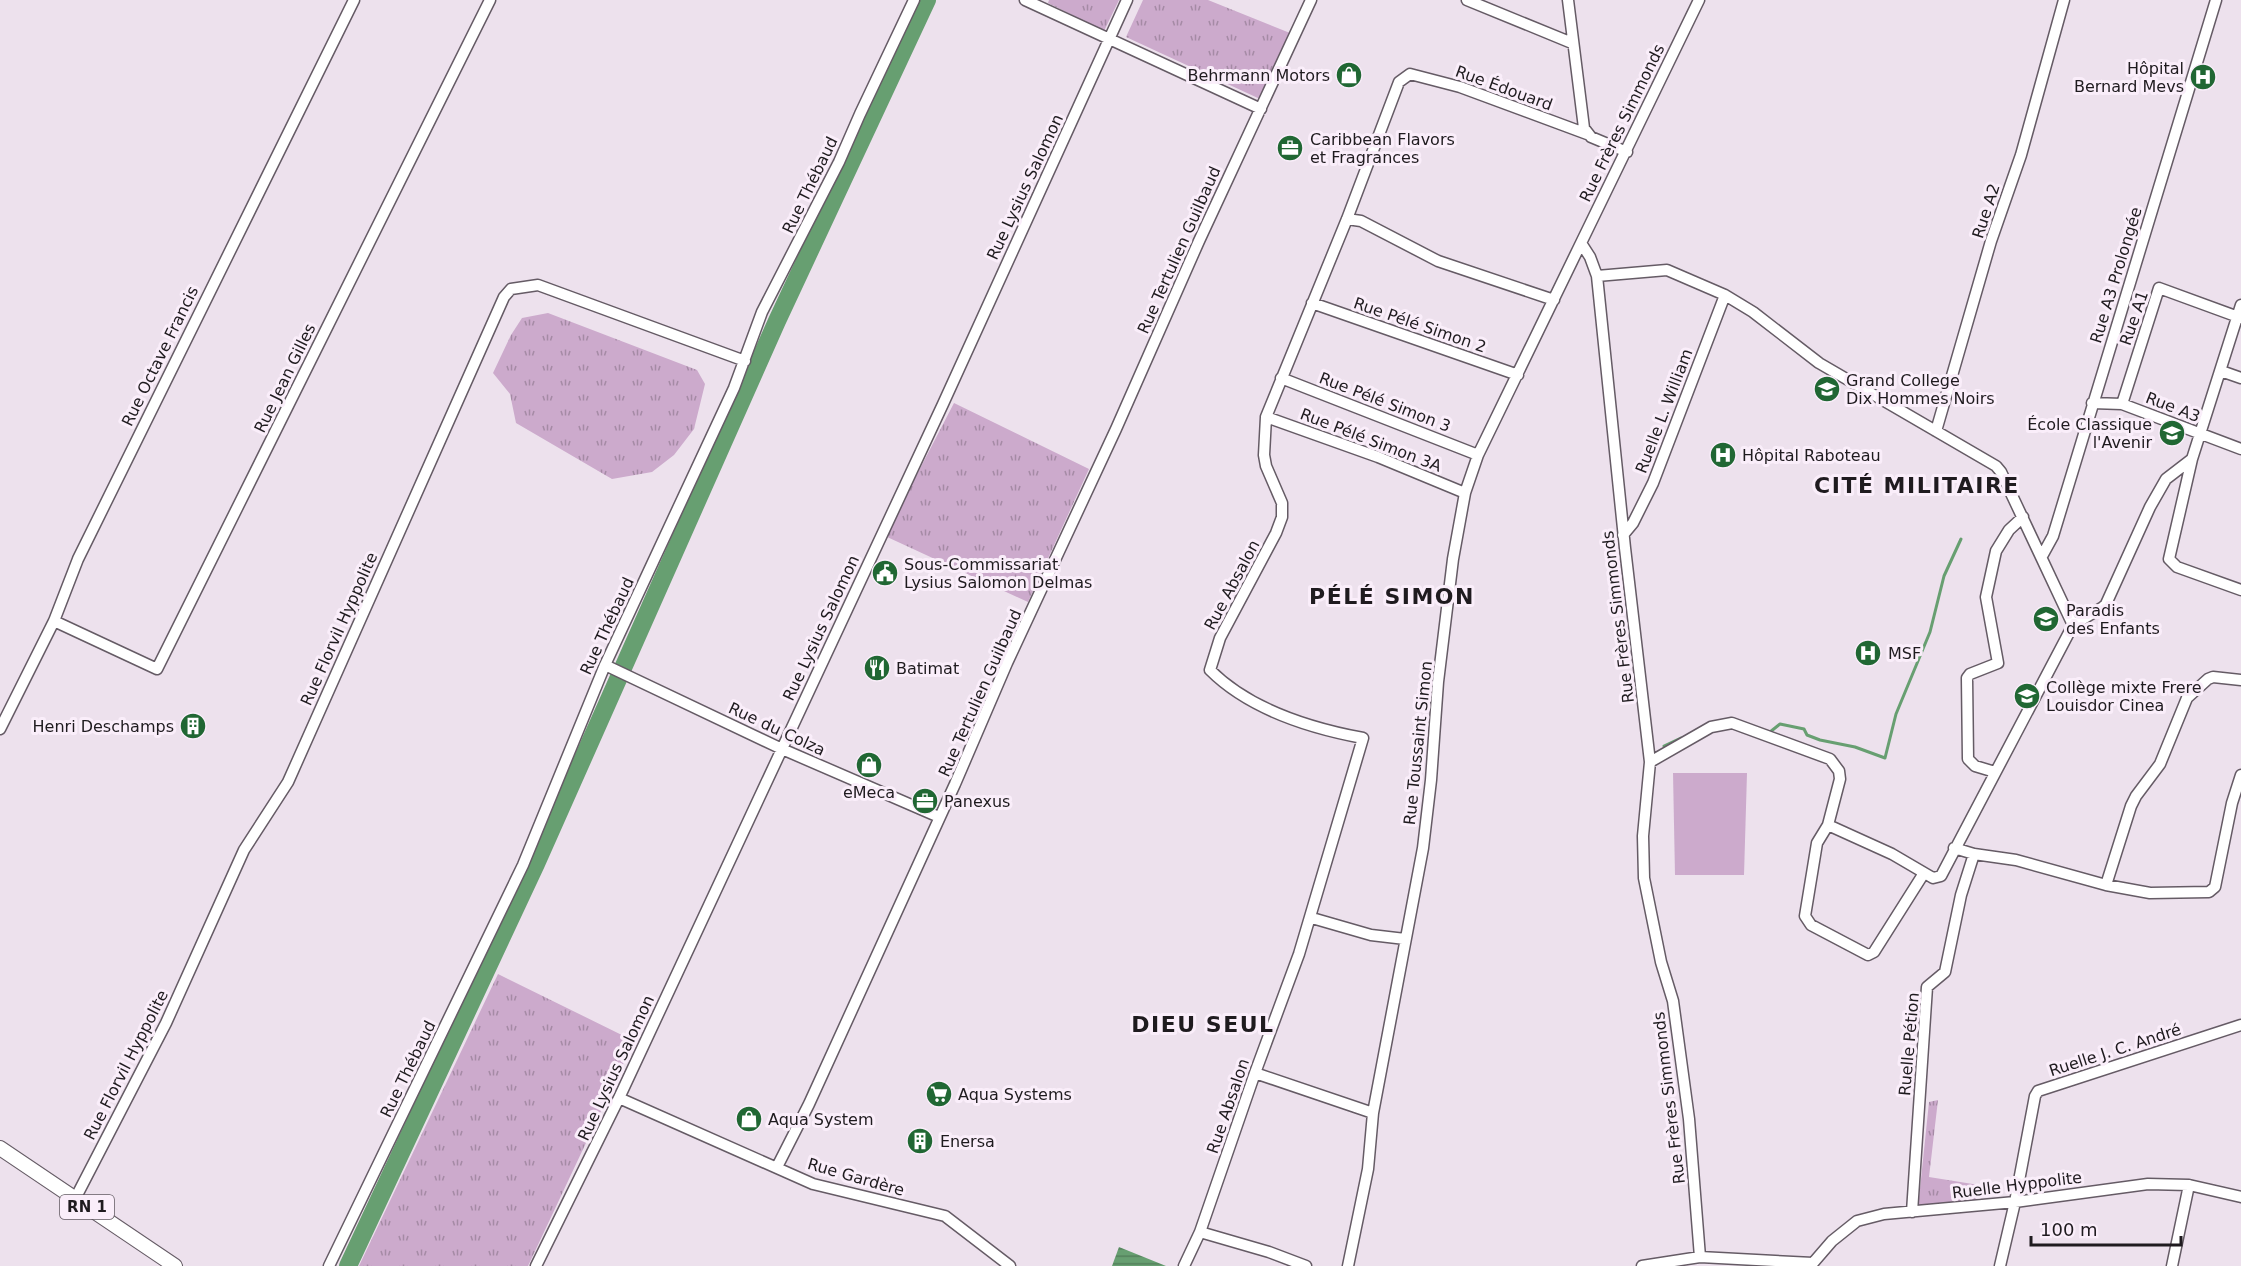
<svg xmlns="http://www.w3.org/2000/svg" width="2241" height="1266" viewBox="0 0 2241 1266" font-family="'DejaVu Sans',sans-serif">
<defs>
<pattern id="grass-tufts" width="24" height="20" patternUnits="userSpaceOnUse" patternTransform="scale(1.5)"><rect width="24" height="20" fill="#cac"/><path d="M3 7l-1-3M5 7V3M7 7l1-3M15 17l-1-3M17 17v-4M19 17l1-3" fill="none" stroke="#a58aa5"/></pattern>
<pattern id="water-rules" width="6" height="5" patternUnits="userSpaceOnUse" patternTransform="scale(1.5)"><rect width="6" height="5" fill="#679f71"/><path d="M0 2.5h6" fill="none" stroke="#54815c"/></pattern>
</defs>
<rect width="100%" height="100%" fill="#ede1ed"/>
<path fill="url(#grass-tufts)" d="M1049 0H1119L1104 31 1048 3Z
M1143 0H1208L1290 33 1260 99 1126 37Z
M548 313 697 370 705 384 694 429 674 455 652 472 612 479 516 423 510 394 493 373 511 335 522 318Z
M954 403 1089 469 1028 602 885 536Z
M498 974 634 1041 528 1266H359Z
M1938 1100 1929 1177 1979 1185 1975 1202 1918 1208 1929 1102Z"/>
<path fill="#cac" d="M1673 773H1747L1744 875H1675Z"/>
<path fill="url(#water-rules)" d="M1119 1247 1166 1266H1112Z"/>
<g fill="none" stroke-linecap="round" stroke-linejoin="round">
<path stroke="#679f71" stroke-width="3" d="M1770 732 1780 724 1804 729 1807 735 1820 740 1855 747 1885 758 1896 714 1930 632 1944 576 1961 539
M1664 746 1681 738"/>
<path stroke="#679f71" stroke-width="18" d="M348 1266 536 864 777 321 927 0"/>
<defs>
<path id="minor" d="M1025 0 1261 109
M1467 0 1572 43
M1568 0 1584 128 1591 137 1627 152
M1699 0 1581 243 1590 257 1597 276 1625 548 1650 762 1643 836 1644 878 1661 962 1673 1001 1689 1119 1700 1257
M1347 219 1361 221 1438 261 1554 300
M1597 276 1667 270 1725 295 1753 312 1819 363 1996 466 2001 472 2073 625 1941 876 1933 878 1892 854 1828 825
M1312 303 1518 375
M2221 371 2241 378
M1281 378 1478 455
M2092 403 2122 404 2241 449
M2122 404 2159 288 2241 318
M1266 417 1378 457 1465 493
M1936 431 1991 241 2021 155 2064 0
M2192 459 2169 559 2177 567 2241 590
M1623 535 1633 523 1653 483 1725 295
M2042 556 2053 536 2216 0
M54 621 157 669 490 0
M2073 625 2103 607 2106 604 2150 507 2166 479 2192 459 2241 305
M605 665 782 749 939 817
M0 729 54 621 78 559 354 0
M1650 762 1711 727 1732 723 1830 759 1839 771 1840 779 1828 825 1817 843 1805 916 1811 925 1868 955 1874 952 1924 873
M1995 772 1975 766 1968 759 1967 678 1970 674 1998 663 1986 597 1996 551 2009 530 2023 517
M1954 848 1974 854 2016 860 2106 885 2150 893 2209 892 2215 887 2232 803 2241 775
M2106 885 2131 806 2136 796 2160 764 2187 698 2208 679 2213 677 2241 680
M1312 918 1371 935 1405 939
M1255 1073 1373 1113
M619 1098 813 1184 945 1216 1010 1266
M777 1167 809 1104 955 784 1007 663 1116 429 1199 241 1311 0
M75 1199 166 1023 244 850 288 782 504 297 511 289 538 285 745 361
M1912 1212 1927 987 1945 972 1961 895 1974 854
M1200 1232 1269 1252 1306 1266
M1813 1263 1832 1241 1857 1221 1884 1214 2015 1202 2148 1184 2189 1185 2241 1197
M329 1266 523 865 605 665 734 388 762 312 839 162 860 114 914 0
M536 1266 619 1098 943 404 1127 0
M1184 1266 1200 1232 1255 1073 1299 954 1363 738C1309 728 1250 710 1210 670L1220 638 1276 533 1282 517V503L1266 466 1264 455 1266 417 1347 219 1399 82 1410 74 1460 87 1587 134
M1348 1266 1368 1169 1373 1113 1423 848 1431 780 1438 682 1453 559 1465 493 1478 455 1581 243
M1642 1266 1700 1257 1813 1263
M2000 1266 2015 1202 2035 1096 2038 1091 2241 1025
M2172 1266 2189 1185"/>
<path id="major" d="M0 1148 175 1266"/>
</defs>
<use href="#minor" stroke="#655b65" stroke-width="13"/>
<use href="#major" stroke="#655b65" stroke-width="16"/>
<use href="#minor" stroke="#fff" stroke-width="10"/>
<use href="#major" stroke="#fff" stroke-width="14"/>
</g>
<defs>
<symbol id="shop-disc" viewBox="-11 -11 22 22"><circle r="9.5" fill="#206733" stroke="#faeefa"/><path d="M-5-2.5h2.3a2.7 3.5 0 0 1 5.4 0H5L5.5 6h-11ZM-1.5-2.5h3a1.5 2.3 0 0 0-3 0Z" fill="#fff"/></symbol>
<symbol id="hospital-disc" viewBox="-11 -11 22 22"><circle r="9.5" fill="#206733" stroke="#faeefa"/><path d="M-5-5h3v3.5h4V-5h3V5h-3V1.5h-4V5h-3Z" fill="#fff"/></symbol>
<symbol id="office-disc" viewBox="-11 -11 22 22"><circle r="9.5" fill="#206733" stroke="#faeefa"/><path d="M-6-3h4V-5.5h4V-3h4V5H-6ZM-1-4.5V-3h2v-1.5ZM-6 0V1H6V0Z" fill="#fff"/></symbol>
<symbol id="school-disc" viewBox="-11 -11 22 22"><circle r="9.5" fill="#206733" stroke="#faeefa"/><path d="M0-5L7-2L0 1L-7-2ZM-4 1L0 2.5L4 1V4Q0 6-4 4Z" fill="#fff"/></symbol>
<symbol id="civic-disc" viewBox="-11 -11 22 22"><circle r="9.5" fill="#206733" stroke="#faeefa"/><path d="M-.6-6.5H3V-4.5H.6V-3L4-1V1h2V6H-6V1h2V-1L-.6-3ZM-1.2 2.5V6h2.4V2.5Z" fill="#fff"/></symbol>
<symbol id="restaurant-disc" viewBox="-11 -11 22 22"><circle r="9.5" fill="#206733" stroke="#faeefa"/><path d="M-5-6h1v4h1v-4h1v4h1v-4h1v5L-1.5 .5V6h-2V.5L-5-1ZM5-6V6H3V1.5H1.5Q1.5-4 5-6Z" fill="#fff"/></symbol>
<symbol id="building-disc" viewBox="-11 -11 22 22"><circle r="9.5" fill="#206733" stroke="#faeefa"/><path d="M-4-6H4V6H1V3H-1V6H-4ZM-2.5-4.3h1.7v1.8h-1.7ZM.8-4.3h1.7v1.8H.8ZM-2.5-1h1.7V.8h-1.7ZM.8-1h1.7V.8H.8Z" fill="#fff"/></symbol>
<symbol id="supermarket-disc" viewBox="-11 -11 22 22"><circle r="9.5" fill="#206733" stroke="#faeefa"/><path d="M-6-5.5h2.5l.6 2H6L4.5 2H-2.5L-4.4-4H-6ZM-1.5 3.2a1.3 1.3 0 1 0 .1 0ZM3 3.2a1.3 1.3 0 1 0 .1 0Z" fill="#fff"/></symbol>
</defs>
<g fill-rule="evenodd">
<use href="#shop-disc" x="1334" y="60" width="30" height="30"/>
<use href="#hospital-disc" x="2188" y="62" width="30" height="30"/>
<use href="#office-disc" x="1275" y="133" width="30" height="30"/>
<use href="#school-disc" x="1812" y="374" width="30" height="30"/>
<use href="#school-disc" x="2157" y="418" width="30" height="30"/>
<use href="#hospital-disc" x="1708" y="440" width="30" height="30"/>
<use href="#civic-disc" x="870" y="558" width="30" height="30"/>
<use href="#school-disc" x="2031" y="604" width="30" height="30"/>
<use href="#hospital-disc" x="1853" y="638" width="30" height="30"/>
<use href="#restaurant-disc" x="862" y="653" width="30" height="30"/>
<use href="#school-disc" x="2012" y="681" width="30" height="30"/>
<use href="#building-disc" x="178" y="711" width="30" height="30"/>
<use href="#shop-disc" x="854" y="750" width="30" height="30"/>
<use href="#office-disc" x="910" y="786" width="30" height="30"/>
<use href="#supermarket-disc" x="924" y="1079" width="30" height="30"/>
<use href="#shop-disc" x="734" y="1104" width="30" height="30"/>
<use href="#building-disc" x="905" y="1126" width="30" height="30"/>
</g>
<g text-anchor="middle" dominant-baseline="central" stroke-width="6" stroke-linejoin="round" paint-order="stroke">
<rect fill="#faeefa" stroke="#615a61" stroke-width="1.5" x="60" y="1195" width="54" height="24" rx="4.5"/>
<g font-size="15" font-weight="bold" fill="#1f1b1f">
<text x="87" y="1207">RN 1</text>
</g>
<g font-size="16" fill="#1f1b1f" stroke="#faeefa" text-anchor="start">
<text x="2184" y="68" text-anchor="end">Hôpital<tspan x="2184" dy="18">Bernard Mevs</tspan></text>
<text x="1330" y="75" text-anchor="end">Behrmann Motors</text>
<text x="1310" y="139">Caribbean Flavors<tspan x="1310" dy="18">et Fragrances</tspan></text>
<text x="1846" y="380">Grand College<tspan x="1846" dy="18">Dix Hommes Noirs</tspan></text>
<text x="2152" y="424" text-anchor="end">École Classique<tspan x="2152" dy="18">l'Avenir</tspan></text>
<text x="1742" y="455">Hôpital Raboteau</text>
<text x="904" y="564">Sous-Commissariat<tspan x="904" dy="18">Lysius Salomon Delmas</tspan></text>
<text x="2066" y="610">Paradis<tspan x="2066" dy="18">des Enfants</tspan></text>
<text x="1888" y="653">MSF</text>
<text x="896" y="668">Batimat</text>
<text x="2046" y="687">Collège mixte Frere<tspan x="2046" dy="18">Louisdor Cinea</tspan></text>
<text x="174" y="726" text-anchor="end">Henri Deschamps</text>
<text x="869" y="792" text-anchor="middle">eMeca</text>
<text x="944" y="801">Panexus</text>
<text x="958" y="1094">Aqua Systems</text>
<text x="768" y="1119">Aqua System</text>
<text x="940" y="1141">Enersa</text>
</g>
<g font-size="16" fill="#1f1b1f" stroke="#faeefa">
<text transform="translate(1504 88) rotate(20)">Rue Édouard</text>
<text transform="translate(1622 123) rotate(-64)">Rue Frères Simmonds</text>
<text transform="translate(810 185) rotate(-64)">Rue Thébaud</text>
<text transform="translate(1025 187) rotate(-65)">Rue Lysius Salomon</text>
<text transform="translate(1986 211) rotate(-72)">Rue A2</text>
<text transform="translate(1179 250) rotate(-66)">Rue Tertulien Guilbaud</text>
<text transform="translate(2116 275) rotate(-73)">Rue A3 Prolongée</text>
<text transform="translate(2134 318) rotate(-71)">Rue A1</text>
<text transform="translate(1420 325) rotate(19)">Rue Pélé Simon 2</text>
<text transform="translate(160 356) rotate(-64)">Rue Octave Francis</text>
<text transform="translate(285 378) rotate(-64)">Rue Jean Gilles</text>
<text transform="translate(1385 402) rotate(21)">Rue Pélé Simon 3</text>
<text transform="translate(2173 407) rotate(21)">Rue A3</text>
<text transform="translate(1664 411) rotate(-69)">Ruelle L. William</text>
<text transform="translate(1371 440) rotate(21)">Rue Pélé Simon 3A</text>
<text transform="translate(1232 585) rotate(-62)">Rue Absalon</text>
<text transform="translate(1618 617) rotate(-97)">Rue Frères Simmonds</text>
<text transform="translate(607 626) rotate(-65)">Rue Thébaud</text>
<text transform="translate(821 628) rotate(-65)">Rue Lysius Salomon</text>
<text transform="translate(339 629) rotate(-66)">Rue Florvil Hyppolite</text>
<text transform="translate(980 693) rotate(-66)">Rue Tertulien Guilbaud</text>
<text transform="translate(777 729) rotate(25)">Rue du Colza</text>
<text transform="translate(1418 743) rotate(-84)">Rue Toussaint Simon</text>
<text transform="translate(1909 1044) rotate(-85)">Ruelle Pétion</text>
<text transform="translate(2115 1050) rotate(-18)">Ruelle J. C. André</text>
<text transform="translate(126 1065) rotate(-63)">Rue Florvil Hyppolite</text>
<text transform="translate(616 1068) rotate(-65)">Rue Lysius Salomon</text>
<text transform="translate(408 1069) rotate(-64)">Rue Thébaud</text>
<text transform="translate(1669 1098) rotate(-97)">Rue Frères Simmonds</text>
<text transform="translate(1228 1106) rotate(-71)">Rue Absalon</text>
<text transform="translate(856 1177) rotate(16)">Rue Gardère</text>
<text transform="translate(2017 1185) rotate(-7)">Ruelle Hyppolite</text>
</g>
<g font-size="22" font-weight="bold" letter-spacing="1.5" fill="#1f1b1f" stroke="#faeefa">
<text x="1917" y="485">CITÉ MILITAIRE</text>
<text x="1392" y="596">PÉLÉ SIMON</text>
<text x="1203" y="1024">DIEU SEUL</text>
</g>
</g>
<path d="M2031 1236v9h150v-9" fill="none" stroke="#1f1b1f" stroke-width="3"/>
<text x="2040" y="1236" font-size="18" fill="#1f1b1f" stroke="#faeefa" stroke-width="4.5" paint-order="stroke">100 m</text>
</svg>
